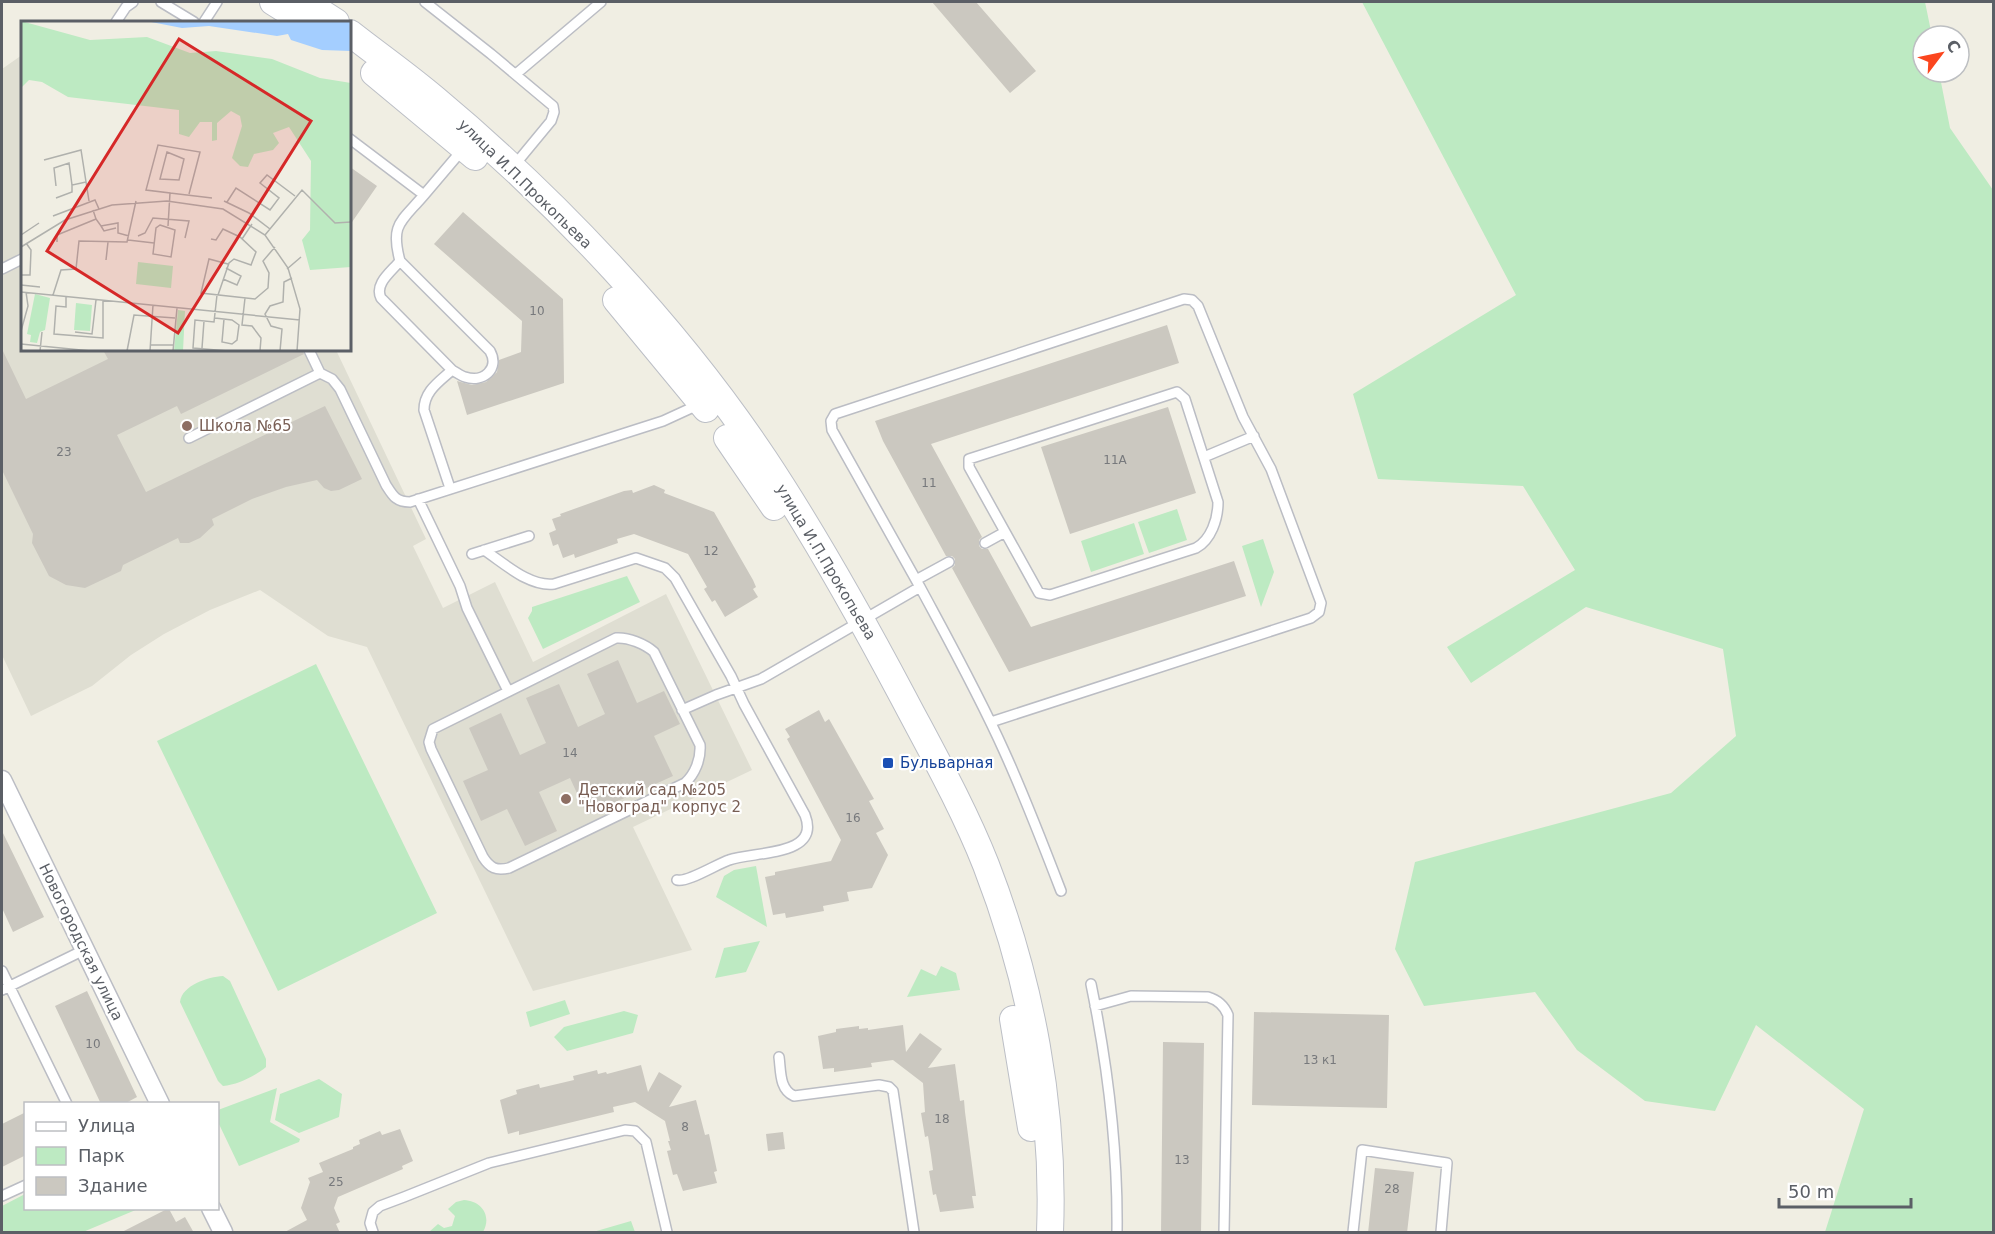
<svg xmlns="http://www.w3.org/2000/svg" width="1995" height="1234" viewBox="0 0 1995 1234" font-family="'DejaVu Sans',sans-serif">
<rect width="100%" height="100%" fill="#f0eee3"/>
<path fill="#dfded2" d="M22 55V350H336L426 539 413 546 443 608 495 582 533 662 666 594 752 770 633 827 692 950 533 991 367 647 328 636 260 590 210 610 164 634 131 655 92 686 31 716 2 655V69Z"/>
<path fill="#bdeac2" d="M1362 2H1925L1932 36H1923V72H1939L1950 128 1993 190V1232H1825L1864 1109 1756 1025 1715 1111 1645 1101 1577 1050 1535 992 1424 1006 1395 949 1415 862 1671 793 1736 736 1723 649 1586 607 1471 683 1447 647 1575 570 1523 486 1378 479 1353 394 1516 295Z
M1177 509 1187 540 1149 553 1138 522Z
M1134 523 1144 554 1091 572 1081 541Z
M1263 539 1274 572 1261 607 1242 546Z
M627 576 640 602 543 649 528 618 532 611V607Z
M316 664 437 913 278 991 157 741Z
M756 866 767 927 716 897 724 876 734 870Z
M760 941 746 972 715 978 724 948Z
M941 966 956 973 960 990 907 997 921 969 936 976Z
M223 976 230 981 266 1059V1067C255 1076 238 1085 223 1086L218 1081 180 1002C182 985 208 977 223 976Z
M565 1000 570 1014 530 1027 526 1012Z
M624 1011 638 1015 633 1033 567 1051 554 1037 564 1027Z
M319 1079 342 1094 339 1117 299 1133 275 1120 280 1094Z
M277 1088 270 1122 300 1139 299 1142 239 1166 218 1122V1110Z
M25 1194 26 1208 138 1209 83 1232H2V1206Z
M464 1200C482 1201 492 1216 483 1232H429L438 1224 444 1228 452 1226 455 1216 448 1209 456 1202Z
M631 1221 635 1232H593Z"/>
<path fill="#cbc8c0" d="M932 2H976L1036 71 1010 93Z
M350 167 377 186 350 225Z
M463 212 563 299 564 383 467 415 457 381 472 385 486 382 497 372 499 360 521 352 522 321 434 244Z
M1167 325 1179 363 931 444 982 537 979 540V546L982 549H988L1031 627 1234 561 1246 596 1009 672 952 568 955 565V559L952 556H946L883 441 875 421Z
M2 349 26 399 108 359 103 350H302L304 354 181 414 177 406 117 435 146 492 325 406 362 479 339 490 331 491 324 488 317 480 286 487 252 499 212 519 214 525 200 538 189 543H180L178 538 123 565 121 571 85 588 66 585 49 576 32 543 33 534 2 470Z
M1168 407 1196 493 1070 534 1041 447Z
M654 485 665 490 664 493 714 512 753 580 756 587 753 589 758 597 725 617 715 600 712 602 704 589 707 587 688 554 634 534 617 539 618 543 575 558 574 554 563 558 558 544 553 546 549 533 556 530 552 519 561 516 560 514 624 491 632 490 633 493Z
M618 660 637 703 664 691 680 724 654 736 673 776 587 815 570 778 539 792 557 831 525 846 507 809 481 821 463 781 488 770 469 728 501 713 520 755 546 743 526 698 559 684 578 727 605 714 587 674Z
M819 710 825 722 829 719 874 799 869 801 884 829 876 833 888 855 872 888 847 892 849 901 823 906 824 911 786 918 785 913 773 915 765 877 775 875V872L831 861 841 840 787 739 790 737 785 729Z
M2 831 44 917 13 932 2 908Z
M87 991 137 1097 124 1104H101L55 1006Z
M1254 1012 1389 1015 1387 1108 1252 1105Z
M903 1025 906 1052 920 1033 942 1049 928 1068 955 1064 960 1101 964 1100 965 1112 976 1196H972L974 1208 940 1212 936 1194 933 1195 929 1171 933 1170 931 1155 928 1136 925 1137 921 1113 925 1112 923 1083 893 1060 871 1063 872 1067 834 1072V1068L823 1069 818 1036 836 1032V1029L859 1026V1029L868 1028V1030Z
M1163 1042 1204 1043 1201 1233H1161Z
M641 1065 648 1092 659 1072 682 1086 669 1107 696 1100 705 1135 709 1134 717 1171 714 1172 717 1183 683 1191 677 1174 673 1175 667 1151 671 1150 668 1141H670L665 1121 635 1102 613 1107 614 1112 519 1135V1131L508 1134 500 1100 517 1094 516 1090 539 1084 540 1088 574 1080 573 1076 597 1070 598 1074 606 1072 607 1074Z
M26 1112V1155L2 1167V1124Z
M400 1129 413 1161 402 1166 403 1169 338 1197 334 1208 340 1222 336 1224 340 1233H283L307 1220 301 1208 310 1182 308 1178 323 1172 319 1163 353 1149V1147L360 1144 359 1140 380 1131 382 1135Z
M783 1132 785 1149 768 1151 766 1134Z
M1375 1168 1414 1172 1407 1233H1368Z
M167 1209H169L176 1222 185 1217 194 1233H120Z"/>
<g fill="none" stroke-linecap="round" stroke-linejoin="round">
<defs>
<path id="lane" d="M161 2 194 22
M425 2 491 54 553 106 554 112 551 121 513 167
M116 22 126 7 133 2
M204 22 217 2
M516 74 601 2
M350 139 424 195 463 149
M424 195C401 222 390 224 400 261L490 351C500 369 483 383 465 377 461 376 456 372 452 370 439 382 424 391 424 410L450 488
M400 261C391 272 374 284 381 298L452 370
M2 269 22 259
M309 350 320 373 332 379 340 389 386 485C393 496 396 502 410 502L663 421 700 404
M1177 392 1185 399 1218 502C1218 519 1211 540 1196 548L1050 595 1039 593 969 467V459Z
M189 438 320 373
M1204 457 1254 436
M418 499 460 586 467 608 508 691
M985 543 1005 532
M484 550C504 563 529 587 554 584L636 558 665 568 675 578 731 676 744 704 805 815C821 857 754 851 729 860 717 864 687 883 677 880
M472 554 529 536
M916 580 949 562
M920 587C949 641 979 695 1004 751 1025 797 1043 844 1061 891
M616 638C628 637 645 644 654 652L700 745C701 759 695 774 685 783L509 868C496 871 490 868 483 857L431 749 429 742 433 729Z
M682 710 716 695 761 679 920 587 832 430 831 421 835 414 1184 299 1192 300 1198 306 1243 417 1271 469 1321 603 1319 612 1311 618 991 722
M2 971 67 1104
M1091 984C1108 1067 1118 1148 1117 1232
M2 990 84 950
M1095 1006 1131 996 1208 997C1218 1000 1224 1005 1228 1015L1224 1232
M779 1057C781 1071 779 1089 794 1096L879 1085 889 1087 893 1091 914 1232
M2 1196 26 1185
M373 1232 370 1223 373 1212 380 1206 404 1197 489 1163 625 1130 635 1131 646 1142 667 1232
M1353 1232 1362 1150 1447 1163 1441 1232"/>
<path id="street" d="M2 780 160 1104
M211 1208 223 1232"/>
<path id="secondary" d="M273 2 305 22
M305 2 336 22
M350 33C378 55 408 76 435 99 556 200 678 329 765 460 816 537 860 616 903 697 932 752 963 807 986 865 1031 981 1055 1108 1050 1232
M374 73 475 157
M616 300 706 409
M727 438 774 507
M1013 1019 1031 1128"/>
</defs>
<use href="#lane" stroke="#bbbdc4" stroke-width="12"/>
<use href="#street" stroke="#bbbdc4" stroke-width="21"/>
<use href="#secondary" stroke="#bcbfc6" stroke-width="28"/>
<use href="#lane" stroke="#fff" stroke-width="9"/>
<use href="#street" stroke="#fff" stroke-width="18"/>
<use href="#secondary" stroke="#fff" stroke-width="26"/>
</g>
<g fill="#8d6e63" stroke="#fff" stroke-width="2">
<circle cx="187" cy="426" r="6"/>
<circle cx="566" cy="799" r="6"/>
</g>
<rect fill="#1a4fb4" stroke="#fff" stroke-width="2" x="882" y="757" width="12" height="12" rx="3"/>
<g text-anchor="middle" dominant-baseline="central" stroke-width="4.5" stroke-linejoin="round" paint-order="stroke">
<g font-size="12" fill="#77797c">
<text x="537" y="311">10</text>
<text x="64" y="452">23</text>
<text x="1115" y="460">11А</text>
<text x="929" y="483">11</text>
<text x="711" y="551">12</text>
<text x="570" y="753">14</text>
<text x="853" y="818">16</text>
<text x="93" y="1044">10</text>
<text x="1320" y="1060">13 к1</text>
<text x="942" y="1119">18</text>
<text x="685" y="1127">8</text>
<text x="1182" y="1160">13</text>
<text x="336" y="1182">25</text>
<text x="1392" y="1189">28</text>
</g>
<g font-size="15" fill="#5b5f66" stroke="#fff">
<text transform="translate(525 184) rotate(44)">улица И.П.Прокопьева</text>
<text transform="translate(826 562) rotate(59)">улица И.П.Прокопьева</text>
<text transform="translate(81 942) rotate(64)">Новогородская улица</text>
</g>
<g font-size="15" fill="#785e54" stroke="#fff" text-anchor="start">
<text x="199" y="426">Школа №65</text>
<text x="578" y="790">Детский сад №205<tspan x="578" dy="17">"Новоград" корпус 2</tspan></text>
</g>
<g font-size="15" fill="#164399" stroke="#fff" text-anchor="start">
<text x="900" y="763">Бульварная</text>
</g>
</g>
<g transform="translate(21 21)">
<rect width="330" height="330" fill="#f0eee3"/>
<path d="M0 0 69 19 126 16 169 32 195 30 251 38 299 57 330 62V246L289 249 281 219 289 209 290 140 268 106 252 112 258 122 252 129 233 133 227 146 219 145 211 137 221 105 219 95 210 90 196 102V119L191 120V101H179L168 116 158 113V89L47 76 21 61 8 59 0 67ZM117 241 152 245 150 267 115 263ZM14 273 29 277 24 309 19 311 16 322 9 321 10 314 6 313ZM55 282 71 284 69 310 53 309ZM157 289 164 290 162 330H153Z" fill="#bdeac2"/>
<path d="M125 0H330V30L301 29 270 19 267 13 256 15 188 5 161 7Z" fill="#a4ceff"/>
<path fill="none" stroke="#b0b1ad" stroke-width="1.5" d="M146 131 163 138 158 159 139 158ZM23 139 60 129 68 180M35 165 33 147 48 142 51 164M149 172 191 177M35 177 51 171V164L65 161M203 180 228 192 249 208M206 181 215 167 249 189 258 177 239 162 246 154 274 175M32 195 74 179 78 188M75 198 80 205 97 202V212L108 215M139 204 154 209 150 236 132 233 135 207ZM80 205 83 210 95 207M147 205 149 172 125 169 137 124 179 131 168 173M0 214 18 202M244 214 281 169 314 202 330 201M117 215 124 212 132 197 168 200 164 217M190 218 195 219 202 208 219 216 235 231 230 244 213 238 208 242 197 274M221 218 231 203M107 219 133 222M36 221V214L75 198 72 189M0 226 44 199 91 184 146 180 202 188 244 214 267 247 279 288 276 330M85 239 87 221M207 243 188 238 180 272 234 278 247 267 248 252 242 240 254 226M266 248 280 236M0 254H9L10 229 5 222M202 258 216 264 220 255 205 247M0 264 19 266M0 271 279 299M32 274 40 249 55 248 58 220 106 221 115 180M196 274 193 301 174 299 172 327 207 330M45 275V286L35 285 33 313 82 317V279M224 277 221 304 231 305 240 317 239 330M194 297 211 299 218 304 216 319 211 323 201 321 203 298M0 310 7 285 5 271M54 311 71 313 75 279M0 323 70 330M129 324H152M181 327 183 300M19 330 21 311M106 330 113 294 154 297M129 330 132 284M152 330 156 287M259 330 261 308 250 305 244 293 249 285 262 281 263 261 271 257"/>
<path fill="#d62828" fill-opacity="0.15" stroke="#d62828" stroke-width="3" d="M158 18 290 100 157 312 26 230Z"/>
<rect width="330" height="330" fill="none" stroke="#5b5f66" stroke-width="3"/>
</g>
<rect width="1995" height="1234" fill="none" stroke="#5b5f66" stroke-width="6"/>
<rect x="24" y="1102" width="195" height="108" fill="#ffffff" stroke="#bdbfc2" stroke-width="1.5"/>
<rect x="36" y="1122" width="30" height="9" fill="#ffffff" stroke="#bdbfc2" stroke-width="1.5"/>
<text x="78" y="1132" font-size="18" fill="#5b5f66">Улица</text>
<rect x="36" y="1147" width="30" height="18" fill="#bdeac2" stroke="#bdbfc2" stroke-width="1.5"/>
<text x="78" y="1162" font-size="18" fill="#5b5f66">Парк</text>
<rect x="36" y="1177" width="30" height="18" fill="#cbc8c0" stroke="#bdbfc2" stroke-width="1.5"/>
<text x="78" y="1192" font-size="18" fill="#5b5f66">Здание</text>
<g transform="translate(1941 54) rotate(58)"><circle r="28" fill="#ffffff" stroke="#bdbfc2" stroke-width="1.5"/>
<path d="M0-4.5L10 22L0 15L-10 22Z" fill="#fb461e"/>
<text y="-9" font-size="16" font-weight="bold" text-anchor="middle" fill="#5b5f66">С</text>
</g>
<path d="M1779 1198v9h132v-9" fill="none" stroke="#5b5f66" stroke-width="3"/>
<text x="1788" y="1198" font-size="18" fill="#5b5f66" stroke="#ffffff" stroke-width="4.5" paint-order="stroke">50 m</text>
</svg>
